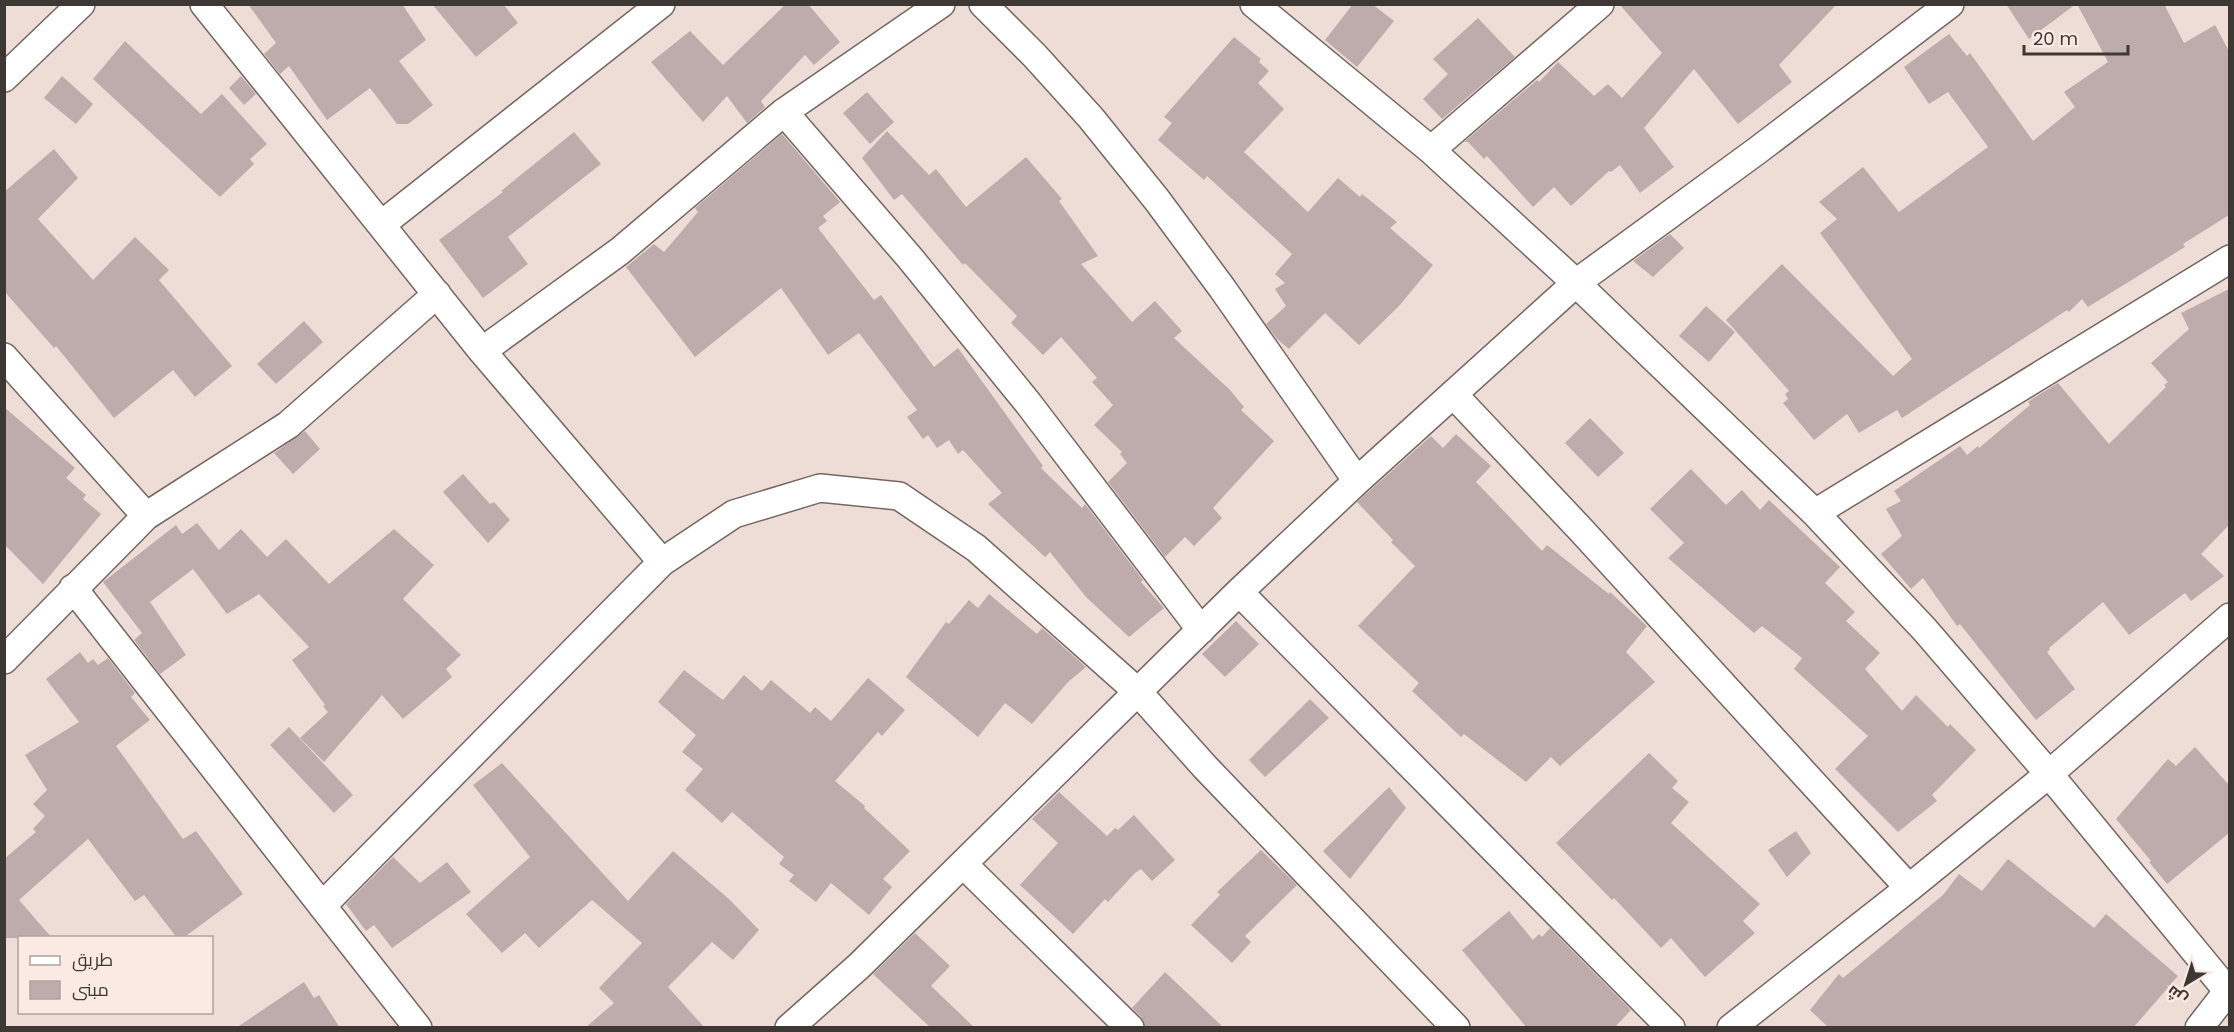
<svg xmlns="http://www.w3.org/2000/svg" width="2234" height="1032" viewBox="0 0 2234 1032" font-family="Poppins,Cairo,sans-serif">
<rect width="100%" height="100%" fill="#eeddd6"/>
<path fill="#beacad" d="M248 4H402L426 40 399 61 433 105 408 124H397L370 88 327 120 289 66 280 74 264 54 276 43Z
M432 4H503L518 23 476 57Z
M786 4H808L840 42 814 65 805 55 761 101 765 107 747 123 727 96 703 122 651 62 690 31 723 65Z
M1353 4H1372L1394 21 1357 67 1325 40Z
M1619 4H1837L1779 65 1792 82 1738 124 1694 69 1644 128 1674 167 1640 193 1620 165 1611 172 1609 171 1571 206 1554 187 1533 207 1487 156 1484 159 1468 142H1464L1537 80 1539 82 1558 62 1594 96 1608 84 1622 98 1662 53Z
M2006 4H2076L2029 39Z
M2077 4H2164L2184 43 2215 25 2229 51V215L2183 244 2185 247 2088 307 2082 299 2069 312 2067 310 1902 418 1897 410 1859 433 1847 414 1814 440 1783 403 1788 399 1785 394 1789 391 1726 320 1782 264 1893 376 1912 359 1820 233 1837 219 1819 202 1863 167 1899 212 1988 147 1948 92 1929 104 1904 67 1949 34 1967 56 1970 53 2033 141 2075 107 2064 92 2108 62Z
M1478 18 1515 57 1442 119 1423 99 1448 74 1433 59Z
M1234 37 1261 59 1259 62 1269 71 1258 83 1284 109 1244 152 1308 212 1338 178 1360 197 1362 194 1397 222 1390 228 1433 265 1399 306 1359 345 1325 313 1289 349 1277 339 1266 324 1286 306 1275 289 1285 283 1275 274 1292 254 1207 176 1204 180 1158 140 1172 123 1164 117Z
M125 41 201 114 222 94 267 144 250 159 254 164 220 197 93 79Z
M62 76 93 104 76 124 44 98Z
M241 76 256 94 244 105 229 88Z
M867 92 894 122 870 144 843 113Z
M887 131 929 175 936 169 966 207 1026 157 1062 199 1059 201 1098 256 1081 264 1132 322 1155 301 1182 331 1174 338 1230 390 1244 407 1241 410 1274 441 1213 508 1222 518 1194 546 1185 537 1165 557 1108 482 1127 463 1120 454 1122 452 1094 425 1113 405 1092 382 1097 378 1061 337 1043 355 1011 323 1017 316 965 263 963 265 902 194 894 200 862 158Z
M574 132 601 164 508 237 528 264 483 298 439 240 503 192 501 191Z
M782 134 840 202 823 216 827 221 818 228 874 300 881 295 934 367 958 348 1043 466 1041 468 1082 508 1085 504 1143 580 1141 582 1164 608 1129 637 1086 597 1050 552 1045 557 988 504 1002 493 963 450 958 454 949 440 937 448 928 435 923 439 907 417 917 410 859 333 828 355 781 288 695 357 626 267 654 244 664 252 698 212 695 208Z
M54 149 78 178 38 219 93 280 135 237 169 270 159 280 232 366 195 397 173 370 114 418 56 346 54 348 4 291V192Z
M1670 234 1684 248 1653 277 1633 261Z
M2229 289V525L2201 554 2224 576 2191 601 2185 593 2129 635 2103 602 2049 648 2050 650 2047 652 2075 689 2036 720 1960 624 1957 626 1923 578 1911 589 1881 554 1902 536 1886 509 1901 501 1894 491 1960 446 1967 455 1978 446 1979 448 2030 405 2028 402 2032 399 2058 383 2109 444 2166 387 2164 385 2168 382 2151 363 2189 329 2181 313Z
M1706 306 1735 332 1709 362 1679 336Z
M304 321 323 342 276 384 257 364Z
M4 407 75 468 66 478 86 495 83 499 101 514 43 584 4 544Z
M1590 418 1624 453 1598 477 1565 443Z
M305 431 320 449 293 474 274 453Z
M1456 434 1491 466 1476 482 1542 551 1547 545 1609 594 1610 592 1647 626 1626 652 1655 682 1560 766 1551 757 1526 782 1464 734 1461 737 1412 691 1419 683 1358 626 1415 566 1391 542 1393 540 1357 502 1431 436 1443 448Z
M1691 469 1726 505 1742 490 1760 510 1769 500 1840 567 1825 583 1855 612 1846 621 1880 653 1865 669 1902 711 1916 695 1948 727 1950 724 1976 750 1932 795 1937 801 1898 832 1835 769 1868 736 1794 669 1802 658 1762 626 1754 633 1668 558 1684 543 1650 509Z
M463 474 490 504 494 502 510 520 488 543 443 492Z
M197 523 219 550 241 529 267 557 286 539 329 584 394 529 434 565 403 599 461 655 446 669 452 677 403 719 382 695 324 762 300 738 328 712 323 706 325 705 292 660 309 647 259 594 227 614 193 569 150 602 186 655 160 674 134 640 142 633 103 582 176 525 182 534Z
M989 594 1037 634 1042 628 1086 667 1068 682 1032 724 1005 703 978 737 906 677 946 622 949 624 969 600 978 608Z
M1236 621 1259 644 1225 677 1202 654Z
M80 652 88 663 93 659 98 665 108 658 135 693 131 697 150 720 116 746 183 839 196 831 243 894 183 938H177L144 895 135 901 88 839 19 900 52 938H4V859L36 832 33 829 45 816 33 804 47 790 25 755 79 722 46 679Z
M684 670 723 700 744 675 762 691 771 680 810 713 815 707 831 721 868 678 905 710 882 736 878 732 835 781 865 806 864 808 910 851 883 879 892 887 869 915 831 883 816 902 789 881 794 875 779 864 784 857 732 812 722 823 685 790 703 769 682 752 696 735 658 702Z
M1310 699 1329 718 1265 777 1249 760Z
M289 727 353 795 334 813 270 745Z
M2195 747 2229 785V833L2167 884 2149 862 2151 861 2116 819 2168 759 2176 766Z
M1649 753 1678 781 1672 788 1689 802 1671 823 1760 904 1743 921 1755 933 1705 977 1671 938 1661 948 1614 898 1612 900 1556 843Z
M502 763 628 901 673 851 730 900 759 930 733 960 712 942 668 987 705 1028H585L614 1003 599 988 642 943 592 900 539 948 525 933 502 953 466 914 530 857 473 785Z
M1389 787 1406 808 1350 879 1323 851Z
M1059 792 1107 836 1115 828 1118 830 1134 815 1175 860 1152 881 1141 869 1135 873 1108 902 1105 899 1073 934 1020 885 1058 843 1032 819Z
M1796 831 1811 853 1787 877 1768 850Z
M1261 850 1297 885 1245 936 1251 942 1232 963 1191 925 1220 895 1217 892Z
M393 857 420 883 447 862 471 892 392 948 374 925 366 931 346 904Z
M2008 859 2094 928 2106 914 2178 976 2133 1028H1829L1810 1010 1839 974 1843 978 1943 895 1959 874 1982 891Z
M1509 911 1533 940 1539 934 1542 937 1550 928 1631 1010 1614 1028H1527L1462 950Z
M915 933 950 966 931 986 975 1028H931L873 974Z
M1165 972 1224 1028H1145L1141 1017 1132 1008Z
M304 982 314 998 319 995 340 1028H236Z"/>
<g fill="none" stroke-linecap="round" stroke-linejoin="round">
<defs>
<path id="minor" d="M204 4 482 351 662 562
M983 4 1035 56 1091 118 1157 200 1222 288 1357 481
M1254 4 1431 150 1576 283 1815 513 1925 630 2049 774 2230 994
M4 78 81 4
M784 112 910 258 1028 403 1201 630
M1431 150 1600 4
M382 224 661 4
M482 351 620 251 784 112 941 4
M4 357 146 516
M1453 394 1582 531 1909 888
M1815 513 2230 259
M73 588 418 1028
M1239 592 1671 1028
M4 660 146 516 288 425 437 294
M963 864 1130 1028
M322 906 662 562 734 514 820 488 899 496 976 548 1138 692 1205 767 1456 1028
M789 1028 859 966 1239 592 1357 481 1576 283 1758 150 1950 4
M1731 1028 1909 888 2049 774 2230 617
M2199 1028 2227 992"/>
</defs>
<use href="#minor" stroke="#746660" stroke-width="30"/>
<use href="#minor" stroke="#fff" stroke-width="27"/>
</g>
<rect width="2234" height="1032" fill="none" stroke="#3e3835" stroke-width="12"/>
<rect x="18" y="936" width="195" height="78" fill="#fbeae3" stroke="#afa39d" stroke-width="1.5"/>
<rect x="30" y="956" width="30" height="9" fill="#ffffff" stroke="#afa39d" stroke-width="1.5"/>
<text x="72" y="966" font-size="18" fill="#3e3835">طريق</text>
<rect x="30" y="981" width="30" height="18" fill="#beacad" stroke="#afa39d" stroke-width="1.5"/>
<text x="72" y="996" font-size="18" fill="#3e3835">مبنى</text>
<g transform="translate(2186 984) rotate(218)" stroke="#fbeae3" stroke-width="4.5" paint-order="stroke">
<path d="M0-4.5L10 22L0 15L-10 22Z" fill="#3e3835"/>
<text y="-9" font-size="16" font-weight="bold" text-anchor="middle" fill="#3e3835">ش</text>
</g>
<path d="M2024 45v9h104v-9" fill="none" stroke="#3e3835" stroke-width="3"/>
<text x="2033" y="45" font-size="18" fill="#3e3835" stroke="#fbeae3" stroke-width="4.5" paint-order="stroke">20 m</text>
</svg>
